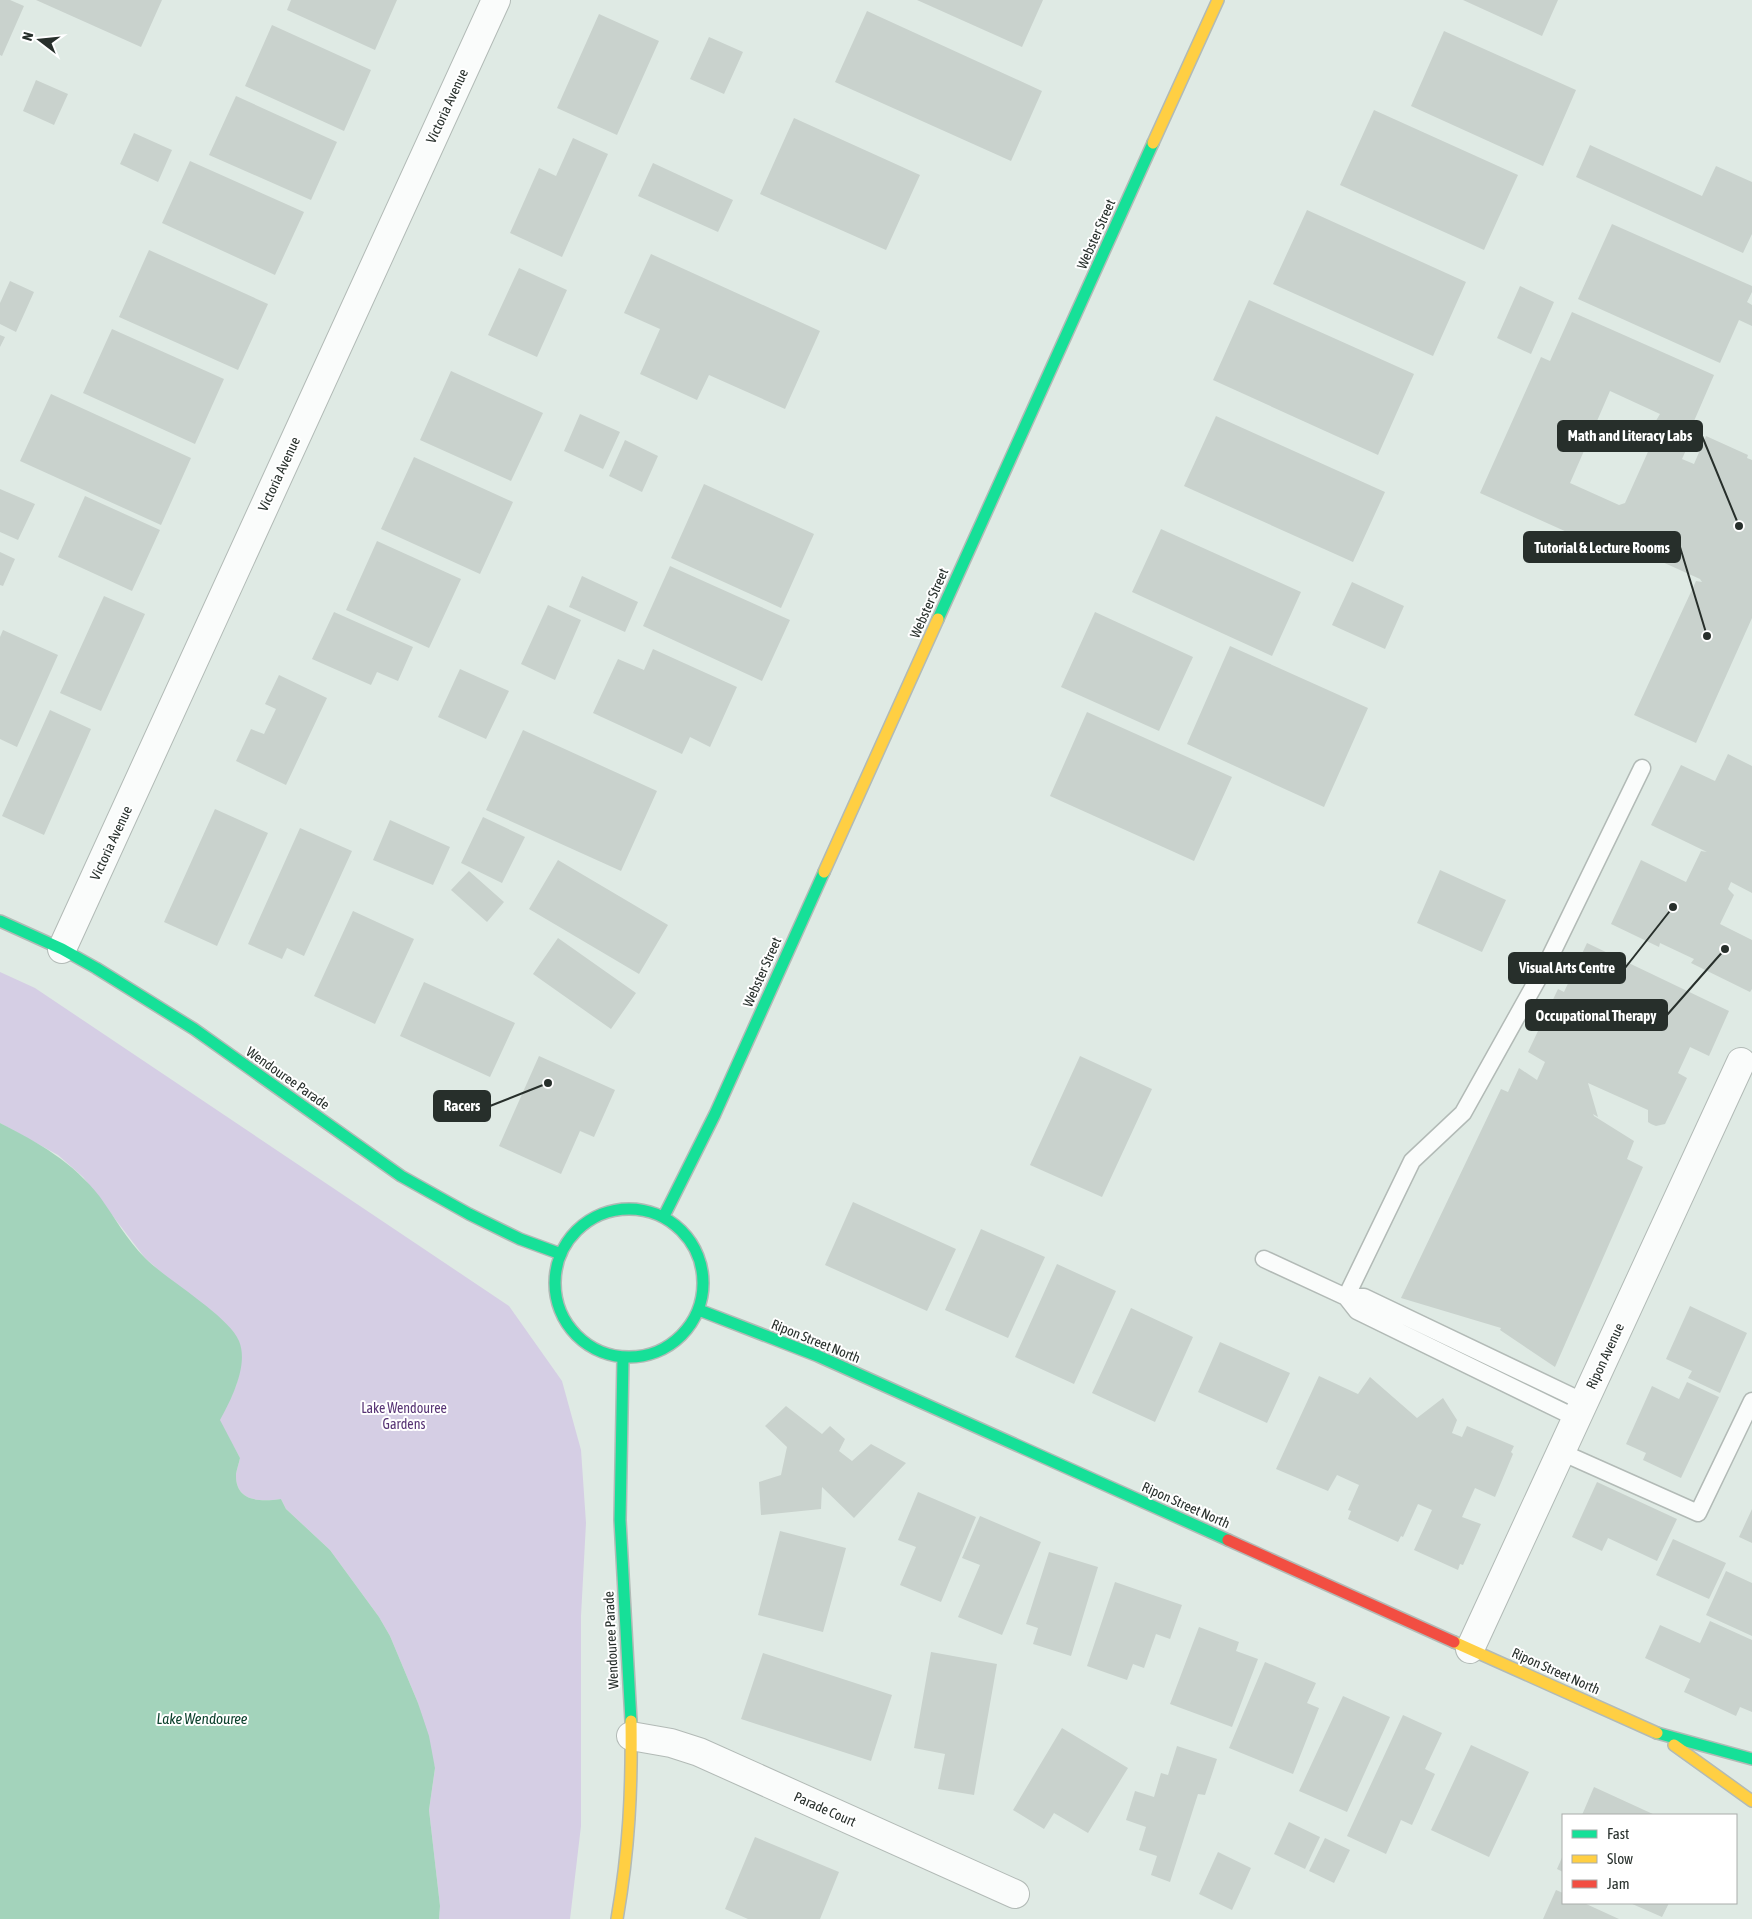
<svg xmlns="http://www.w3.org/2000/svg" width="1752" height="1919" viewBox="0 0 1752 1919" font-family="'Asap Condensed',sans-serif">
<rect width="100%" height="100%" fill="#dfeae4"/>
<path fill="#d5cee4" d="M0 972 35 988 509 1306 562 1381 581 1450 586 1523 581 1616V1826L570 1919H439L440 1906 429 1810 435 1768 418 1703 390 1636 379 1617 330 1550 286 1509 281 1499C260 1502 235 1502 236 1474 237 1468 239 1463 240 1458L219 1420 236 1386 240 1370 231 1330 214 1313 169 1279 145 1258 83 1177 58 1155 0 1123Z"/>
<path fill="#a3d3bb" d="M0 1123C39 1143 73 1162 100 1197 115 1218 127 1240 145 1258 167 1280 229 1316 239 1341 249 1365 231 1400 220 1420L240 1458C239 1463 237 1468 236 1474 235 1502 260 1502 281 1499L286 1509 330 1550 379 1617 390 1636 418 1703 429 1736 435 1768 429 1810 440 1906 439 1919H0Z"/>
<path fill="#c9d2cd" fill-rule="evenodd" d="M0 0H10L24 6 2 56 0 55Z
M36 0H162L141 47Z
M291 0H397L375 50 287 10Z
M917 0H1043L1022 47Z
M1463 0H1558L1542 36Z
M867 11 1042 91 1011 161 835 82Z
M599 14 659 41 617 135 557 108Z
M272 25 371 70 344 131 245 86Z
M1444 31 1576 90 1543 166 1411 106Z
M709 37 743 52 724 94 690 79Z
M36 80 68 94 54 125 23 111Z
M236 96 337 142 311 200 209 155Z
M1374 110 1518 175 1484 250 1340 185Z
M794 118 920 175 886 250 760 194Z
M134 133 172 150 158 182 120 164Z
M573 138 608 154 562 257 510 233 539 168 556 176Z
M1590 145 1702 196 1716 166 1752 182V234L1743 253 1576 177Z
M190 161 304 212 275 275 162 223Z
M653 163 733 200 718 232 638 196Z
M1307 210 1466 282 1433 356 1273 284Z
M1612 224 1752 286V292L1747 302 1752 305V326L1739 320 1720 363 1578 299Z
M149 250 268 304 238 370 119 317Z
M651 254 820 331 785 409 709 375 697 400 640 374 660 329 624 313Z
M519 268 567 290 537 357 488 335Z
M10 281 34 292 16 332 0 324V303Z
M1520 286 1554 302 1531 354 1497 338Z
M1249 300 1414 374 1378 455 1213 380Z
M1572 312 1714 375 1691 428 1695 430 1682 459 1694 464 1706 436 1748 455 1747 458 1752 460V618L1696 743 1634 715 1696 581 1702 582 1700 579 1640 552 1636 563 1480 493 1541 357 1550 361ZM1610 391 1660 414 1651 429 1657 431 1647 454 1625 503 1619 505 1570 483Z
M112 329 224 379 195 444 83 393Z
M0 335 5 337 0 347Z
M451 371 543 413 511 481 420 440Z
M51 394 191 458 161 525 20 461Z
M580 414 620 432 603 469 564 451Z
M1216 416 1385 492 1353 562 1184 486Z
M625 440 658 456 642 492 609 476Z
M414 457 513 502 480 574 381 529Z
M704 484 814 534 781 608 671 558Z
M0 489 35 504 18 540 0 532Z
M85 496 160 530 132 591 58 557Z
M1161 529 1301 592 1272 656 1132 592Z
M377 541 461 579 429 648 346 610Z
M0 552 15 559 3 586 0 585Z
M670 566 790 620 762 681 643 626Z
M582 576 638 602 625 632 569 607Z
M1352 582 1404 606 1385 649 1332 625Z
M104 596 145 614 101 711 60 693Z
M548 605 581 620 555 680 521 664Z
M334 612 413 647 398 681 377 672 371 685 312 659Z
M1095 612 1193 657 1159 731 1061 687Z
M3 630 58 655 17 747 0 739V637Z
M1230 646 1368 708 1324 807 1187 744Z
M653 649 737 687 710 747 690 737 682 754 593 713 618 659 644 670Z
M460 669 509 691 486 739 438 717Z
M279 675 327 698 286 785 236 761 251 729 264 734 276 709 265 704Z
M50 710 91 729 44 835 2 816Z
M1087 712 1232 777 1194 861 1050 796Z
M523 730 657 791 621 871 486 810Z
M1728 754 1752 766V893L1731 882 1728 889 1734 895 1720 924 1752 940V989L1750 992 1691 963 1694 959 1660 943 1659 947 1611 924 1641 860 1686 882 1701 851 1707 852 1651 825 1681 765 1715 781Z
M215 809 268 833 217 946 164 922Z
M483 817 525 837 502 883 461 863Z
M390 820 450 847 433 885 373 860Z
M300 828 352 851 304 956 287 948 282 959 248 944Z
M558 860 668 925 639 974 529 909Z
M1440 870 1506 900 1482 952 1417 923Z
M469 871 504 902 487 922 451 890Z
M353 911 414 939 375 1024 314 996Z
M558 938 636 993 611 1029 533 974Z
M1587 943 1729 1011 1709 1056 1690 1047 1678 1073 1687 1078 1665 1124 1656 1126 1651 1124 1648 1122V1110L1588 1083 1598 1117 1593 1114 1594 1116 1634 1141 1627 1159 1643 1167 1555 1367 1500 1330 1501 1328 1401 1298 1501 1089 1508 1092 1519 1068 1537 1080 1545 1062 1528 1052 1558 989 1564 992Z
M424 982 515 1023 490 1077 400 1036Z
M539 1056 615 1090 594 1137 580 1131 561 1174 499 1146Z
M1080 1056 1152 1089 1102 1197 1030 1165Z
M853 1202 956 1249 927 1311 825 1265Z
M981 1229 1045 1257 1008 1338 945 1310Z
M1057 1264 1116 1291 1074 1384 1015 1357Z
M1690 1306 1747 1333 1720 1393 1688 1378 1692 1371 1666 1359Z
M1131 1308 1193 1337 1155 1422 1092 1393Z
M1220 1342 1290 1373 1267 1423 1198 1392Z
M1319 1376 1358 1394 1370 1377 1417 1418 1443 1398 1457 1420 1452 1433 1462 1437 1467 1426 1514 1446 1511 1452 1513 1454 1495 1497 1475 1488 1462 1517 1481 1524 1463 1565 1460 1564 1458 1570 1414 1550 1432 1510 1418 1504 1403 1537 1401 1536 1398 1542 1348 1519 1351 1511 1348 1510 1359 1485 1337 1475 1328 1491 1276 1469Z
M1687 1382 1719 1397 1681 1478 1643 1460 1646 1453 1626 1444 1652 1386 1679 1399Z
M786 1406 822 1434 830 1426 845 1439 839 1451 852 1461 871 1444 906 1463 854 1518 822 1487 821 1509 761 1515 759 1482 781 1475 787 1447 765 1426Z
M1597 1482 1677 1519 1657 1561 1608 1538 1602 1551 1572 1537Z
M918 1492 976 1517 941 1602 900 1585 916 1547 898 1540Z
M1752 1509V1543L1739 1537Z
M980 1516 1041 1542 1002 1635 958 1617 980 1565 962 1558Z
M780 1531 846 1548 823 1632 758 1615Z
M1673 1539 1726 1563 1709 1599 1656 1575Z
M1049 1552 1098 1567 1071 1656 1033 1644 1038 1628 1026 1624Z
M1726 1571 1752 1583V1636L1706 1615Z
M1115 1582 1182 1605 1170 1639 1156 1634 1144 1668 1133 1664 1127 1680 1087 1666Z
M1710 1621 1752 1640V1712L1740 1707 1736 1716 1684 1692 1690 1679 1645 1658 1660 1625 1700 1643Z
M1199 1627 1239 1642 1236 1651 1258 1659 1232 1727 1170 1704Z
M931 1652 997 1664 974 1795 938 1789 945 1754 914 1748Z
M763 1653 892 1695 871 1761 741 1719Z
M1265 1662 1316 1683 1307 1703 1319 1708 1293 1774 1229 1748Z
M1343 1696 1390 1717 1347 1812 1299 1791Z
M1403 1715 1442 1733 1425 1769 1435 1774 1412 1825 1401 1820 1386 1854 1347 1836Z
M1062 1728 1128 1768 1088 1833 1054 1813 1044 1829 1013 1810Z
M1471 1745 1529 1772 1489 1857 1431 1830Z
M1177 1746 1217 1759 1205 1795 1198 1794 1170 1882 1151 1875 1157 1856 1139 1850 1146 1827 1126 1820 1135 1791 1154 1797 1161 1773 1168 1775Z
M1594 1787 1655 1815H1582Z
M1289 1822 1320 1837 1305 1869 1274 1854Z
M755 1837 839 1872 820 1919H748L725 1909Z
M1325 1838 1350 1850 1334 1883 1309 1871Z
M1218 1852 1251 1868 1232 1910 1199 1894Z
M1563 1855V1872L1557 1869Z
M1556 1890 1563 1893V1903H1584L1619 1919H1543Z
M1630 1903H1669L1662 1917Z"/>
<g fill="none" stroke-linecap="round" stroke-linejoin="round">
<defs>
<path id="lane" d="M1264 1259 1346 1297 1357 1311 1576 1418
M1346 1297 1412 1161 1463 1113 1549 959 1642 768
M1346 1297H1364L1584 1402
M1561 1452 1698 1513 1752 1401"/>
<path id="street" d="M62 949 496 0
M1470 1649 1741 1062
M631 1736 671 1743 699 1752 1015 1894"/>
<path id="fast" d="M938 619 1153 143
M0 921 62 949 96 968 194 1029 401 1176 469 1214 520 1239 561 1254
M555 1283a74 74 0 1 1 148 0a74 74 0 1 1-148 0Z
M664 1216 715 1114 824 872
M699 1310 818 1356 1228 1540
M623 1358 620 1520 631 1721
M1657 1733 1752 1759"/>
<path id="slow" d="M1153 143 1218 0
M824 872 938 619
M1454 1642 1657 1733
M1674 1745 1752 1801
M617 1919C629 1850 632 1790 631 1721"/>
<path id="jam" d="M1228 1540 1454 1642"/>
</defs>
<use href="#lane" stroke="#b2bab6" stroke-width="19"/>
<use href="#street" stroke="#b2bab6" stroke-width="30"/>
<use href="#fast" stroke="#b2bab6" stroke-width="14"/>
<use href="#slow" stroke="#b2bab6" stroke-width="14"/>
<use href="#jam" stroke="#b2bab6" stroke-width="14"/>
<use href="#lane" stroke="#fafcfb" stroke-width="16"/>
<use href="#street" stroke="#fafcfb" stroke-width="28"/>
<use href="#fast" stroke="#16e098" stroke-width="11"/>
<use href="#slow" stroke="#ffcf43" stroke-width="11"/>
<use href="#jam" stroke="#f24e42" stroke-width="11"/>
</g>
<g text-anchor="middle" dominant-baseline="central" stroke-width="4" stroke-linejoin="round" paint-order="stroke">
<g font-size="14" fill="#272f2b" stroke="#fff">
<text transform="translate(447 106) rotate(-65)">Victoria Avenue</text>
<text transform="translate(1096 234) rotate(-66)">Webster Street</text>
<text transform="translate(279 474) rotate(-65)">Victoria Avenue</text>
<text transform="translate(929 603) rotate(-66)">Webster Street</text>
<text transform="translate(111 843) rotate(-65)">Victoria Avenue</text>
<text transform="translate(762 972) rotate(-66)">Webster Street</text>
<text transform="translate(288 1078) rotate(35)">Wendouree Parade</text>
<text transform="translate(816 1341) rotate(22)">Ripon Street North</text>
<text transform="translate(1605 1356) rotate(-65)">Ripon Avenue</text>
<text transform="translate(1186 1505) rotate(24)">Ripon Street North</text>
<text transform="translate(611 1640) rotate(-93)">Wendouree Parade</text>
<text transform="translate(1556 1671) rotate(24)">Ripon Street North</text>
<text transform="translate(825 1809) rotate(24)">Parade Court</text>
</g>
<g font-size="14" fill="#573474" stroke="#fff">
<text x="404" y="1408">Lake Wendouree<tspan x="404" dy="16">Gardens</tspan></text>
</g>
<g font-size="15" font-style="italic" fill="#0d422e" stroke="#fff">
<text x="202" y="1718">Lake Wendouree</text>
</g>
</g>
<path fill="none" stroke="#272f2b" stroke-width="2" d="M1739 526L1702 436M1707 636L1680 547M1673 907L1625 968M1725 949L1667 1015M548 1083L490 1106"/>
<g fill="#272f2b" stroke="#fff" stroke-width="2">
<circle cx="1739" cy="526" r="5"/>
<circle cx="1707" cy="636" r="5"/>
<circle cx="1673" cy="907" r="5"/>
<circle cx="1725" cy="949" r="5"/>
<circle cx="548" cy="1083" r="5"/>
</g>
<g fill="#272f2b" stroke="#272f2b" stroke-width="2">
<rect x="1558" y="421" width="144" height="30" rx="5"/>
<rect x="1524" y="532" width="156" height="30" rx="5"/>
<rect x="1509" y="953" width="116" height="30" rx="5"/>
<rect x="1526" y="1000" width="141" height="30" rx="5"/>
<rect x="434" y="1091" width="56" height="30" rx="5"/>
</g>
<g font-size="15" text-anchor="middle" font-weight="bold" fill="#fff">
<text x="1630" y="441">Math and Literacy Labs</text>
<text x="1602" y="553">Tutorial &amp; Lecture Rooms</text>
<text x="1567" y="973">Visual Arts Centre</text>
<text x="1596" y="1021">Occupational Therapy</text>
<text x="462" y="1111">Racers</text>
</g>
<rect x="1562" y="1814" width="175" height="90" fill="#ffffff" stroke="#a9acaa"/>
<rect x="1572" y="1830" width="25" height="8" fill="#16e098" stroke="#a9acaa"/>
<text x="1607" y="1839" font-size="15" fill="#272f2b">Fast</text>
<rect x="1572" y="1855" width="25" height="8" fill="#ffcf43" stroke="#a9acaa"/>
<text x="1607" y="1864" font-size="15" fill="#272f2b">Slow</text>
<rect x="1572" y="1880" width="25" height="8" fill="#f24e42" stroke="#a9acaa"/>
<text x="1607" y="1889" font-size="15" fill="#272f2b">Jam</text>
<g transform="translate(40 40) rotate(286)" stroke="#ffffff" stroke-width="4" paint-order="stroke">
<path d="M0-4L9 19L0 12L-9 19Z" fill="#272f2b"/>
<text y="-8" font-size="14" font-weight="bold" text-anchor="middle" fill="#272f2b">N</text>
</g>
</svg>
